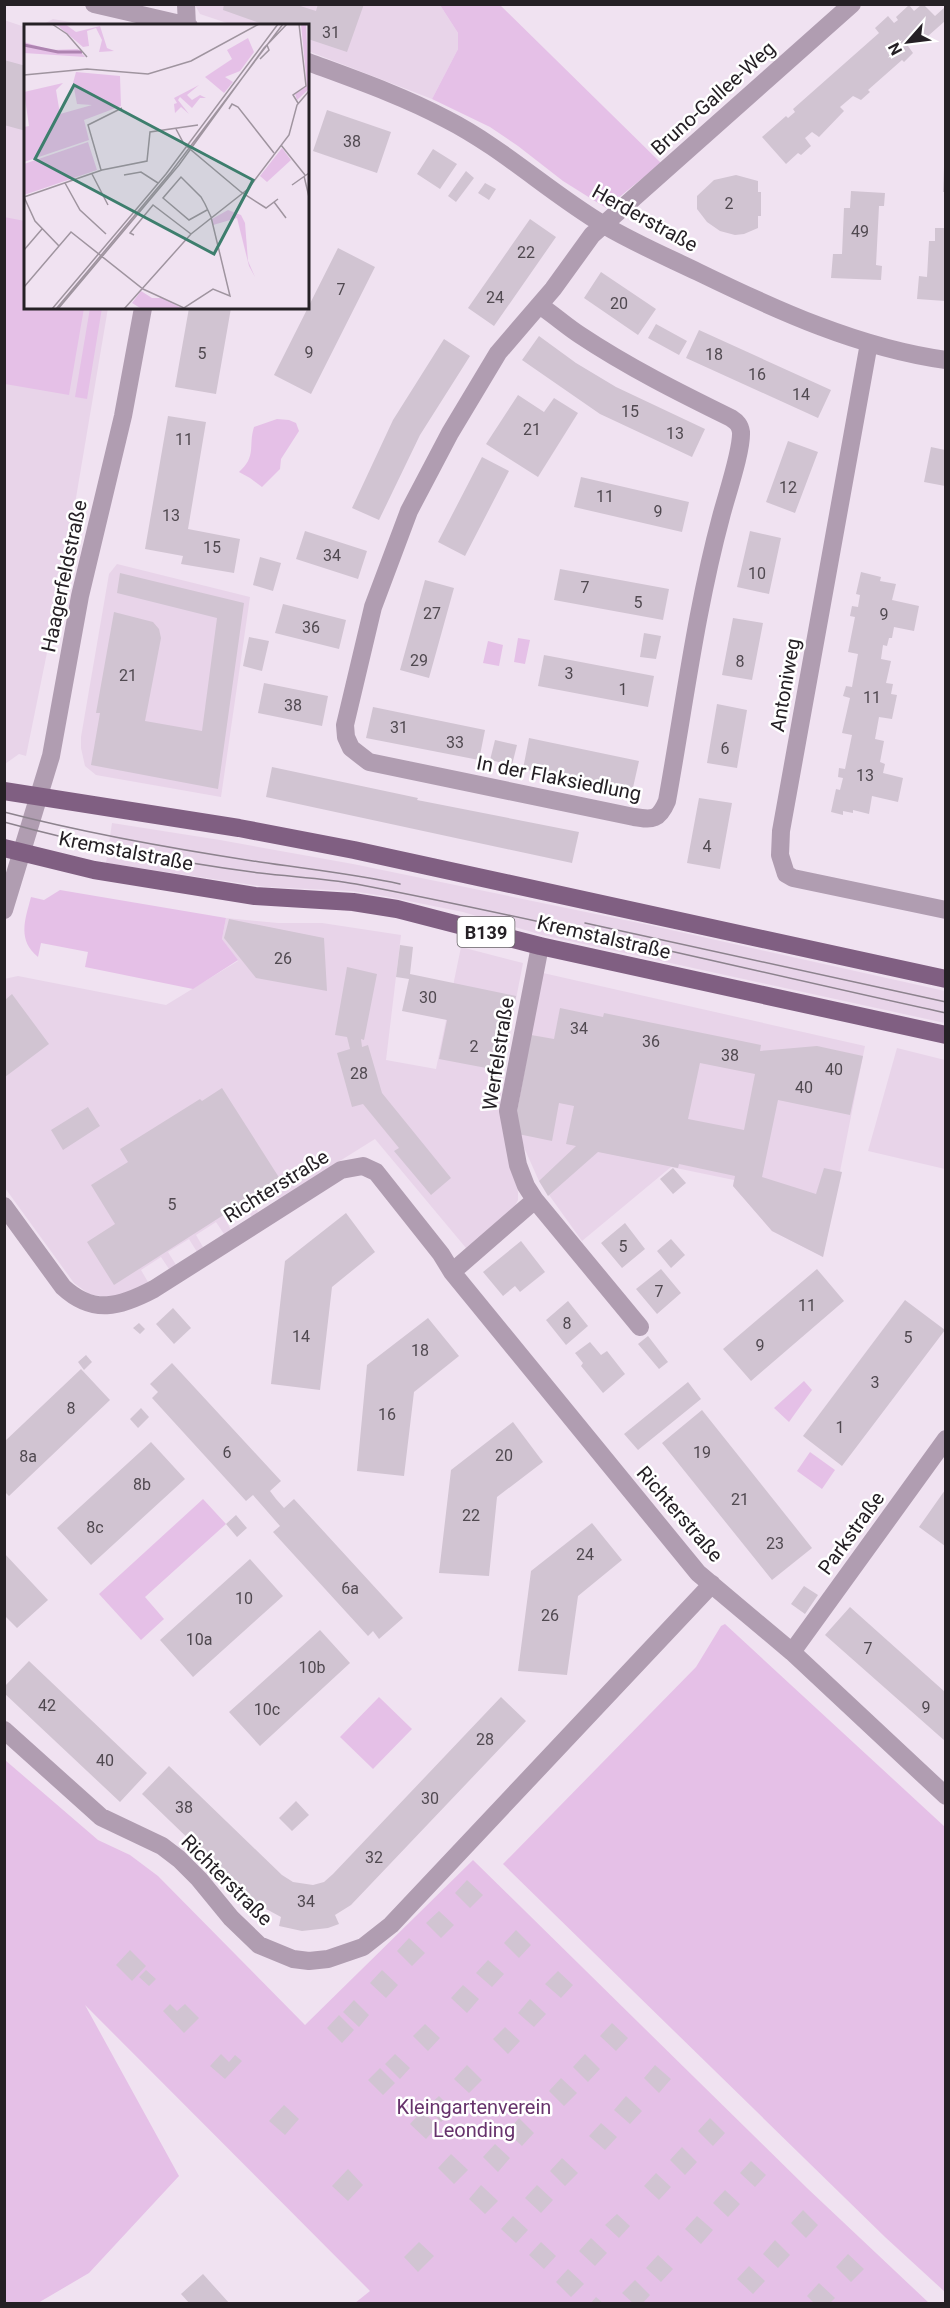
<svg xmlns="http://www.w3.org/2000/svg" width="950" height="2308" viewBox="0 0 950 2308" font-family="Roboto,sans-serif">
<rect width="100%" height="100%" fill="#f0e2f1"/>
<path fill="#e8d4e9" d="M195 5H440L458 33V49L432 99 308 51V26L233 25 200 14Z
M53 19 87 25H42Z
M4 20 25 27 26 308H108L64 569 26 756 19 754 5 764Z
M117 564 250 597 221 797 96 775 85 766 81 748V737L109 574Z
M112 823 220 840 353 864 649 925 945 991V1023L542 935 463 912 384 896 351 891 266 887 106 863Z
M226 918 278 923H322L401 935 386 1060 436 1069 461 947 523 963 502 1071 500 1107 502 1127 518 1192V1200L515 1206 466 1248 375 1139 279 1199 271 1187 251 1200 258 1212 252 1217 244 1205 224 1217 231 1230 224 1234 216 1222 196 1235 203 1247 197 1252 189 1239 168 1252 176 1265 169 1269 161 1257 141 1270 148 1282 122 1295 106 1297 89 1294 74 1283 5 1188 4 979 18 976 166 1005 238 961 222 939Z
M543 973 865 1046 823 1257 772 1231 733 1186 734 1180 671 1167 582 1241 539 1181 518 1134 531 1035Z
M897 1048 945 1060V1169L868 1151Z"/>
<path fill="#e5c0e7" d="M440 5H500L661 163 606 208 563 181 518 146 490 127 432 99 458 49V33Z
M4 217 25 221 26 308H84L69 395 5 384Z
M90 308H102L87 399 75 397Z
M277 419 289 420 296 423 299 431 281 459 280 469 262 487 250 478 239 472C257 456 248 446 254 427Z
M518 638 530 640 525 664 514 662Z
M488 641 503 645 499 666 483 663Z
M60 890 226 918 222 939 238 960 193 989 85 967 88 952 41 943 38 957C17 940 25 920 31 897L44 900Z
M804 1381 812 1390 789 1422 774 1408Z
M810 1452 835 1470 822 1489 797 1471Z
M203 1499 226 1524 145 1597 164 1619 141 1640 99 1594Z
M725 1624 945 1827V2292L885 2237 503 1864 696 1667 721 1626Z
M379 1697 412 1729 373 1769 340 1737Z
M5 1760 98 1840 130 1855 158 1876 305 2025 473 1860 807 2188 929 2303H355L370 2291 85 2005 179 2176 89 2273 38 2303H5Z"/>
<path fill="#d1c4d2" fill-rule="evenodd" d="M224 4H294L316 11 318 4H364L347 52 308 39V26H268L223 10Z
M909 5 914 11 921 5H924L935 16 945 7V21L919 44 915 39 908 46 913 53 904 62 902 60 868 90 870 92 861 100 853 96 840 107 844 111 819 137 812 132 805 138 811 146 801 155 798 153 786 164 762 137 786 116 788 118 795 112 793 109 879 33 875 28 888 16 894 23 898 20 896 17Z
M4 60 26 66V131L4 125Z
M327 110 391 132 377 173 313 151Z
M433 149 457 164 440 189 417 174Z
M944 167H945V192H943Z
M466 171 474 178 456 202 448 196Z
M736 175 758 181V192H761V216H758V228L744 234 735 235 720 231 707 222 697 209V196L714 180Z
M485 183 496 189 489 200 478 193Z
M851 191 885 193 884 206H879L876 265 882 266 881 280 831 278 833 254H842L844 208H850Z
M530 219 556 237 494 326 468 308Z
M935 228H945V301L917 299 919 276 927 277 929 241H935Z
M338 248 375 267 311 394 274 375Z
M601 272 656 309 638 335 584 298Z
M189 308H231L216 394 175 387Z
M656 324 687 341 679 355 648 338Z
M699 330 831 390 818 418 686 358Z
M539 336 576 363 616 387 705 429 692 457 600 414 522 360Z
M444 339 470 356 420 435 379 520 352 508 393 420Z
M518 395 544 412 554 398 578 413 538 477 486 444Z
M168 416 206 422 188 529 240 539 234 573 181 564 183 556 145 549Z
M788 441 818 452 795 513 766 502Z
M931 447 945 450V486L924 482Z
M482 457 509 471 465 556 438 542Z
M581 477 689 502 682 532 574 507Z
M305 531 367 551 358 579 296 559Z
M750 531 781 538 769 594 737 587Z
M260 557 281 563 273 591 253 585Z
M560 569 669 589 663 620 554 600Z
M861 572 881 577 880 581 896 584 892 600 919 606 914 631 894 627 892 638H889L887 646 883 645 881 659 891 661 886 683 893 684 891 694 897 695 892 719 879 717 875 739 884 741 880 762 885 764 883 773 903 778 898 802 872 796 869 814 853 810V813L843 811V815L831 812 836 789 840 790 843 778 838 777 839 768 845 769 852 735 842 733 850 698 843 696 846 686 852 687 858 654 848 652 855 617 850 616 852 606 858 607 860 595 856 594Z
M120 573 244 603 218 789 91 765 100 713H96L114 612 153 622 159 629 161 638 145 721 202 731 217 618 117 593Z
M425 580 454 588 429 678 400 670Z
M283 604 346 620 339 649 275 633Z
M733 618 763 623 752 680 722 675Z
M644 633 661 636 656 659 640 657Z
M249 637 269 641 262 671 243 666Z
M544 655 654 676 648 707 538 686Z
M264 683 328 696 322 726 258 713Z
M717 704 747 710 737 768 707 763Z
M373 707 485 730 479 760 366 738Z
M529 738 639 761 632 792 523 769Z
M495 740 517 745 512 765 490 760Z
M272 767 418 798 417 800 579 832 572 863 266 797Z
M699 798 732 803 720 869 687 863Z
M229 919 324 938 327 991 256 978 224 938Z
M400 945 413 947 410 974 516 996 502 1071 439 1059 447 1020 402 1011 409 979 396 977Z
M347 967 377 974 364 1040 361 1039 362 1047 368 1045 382 1093 451 1178 431 1195 394 1151 399 1148 363 1104 352 1107 337 1053 350 1049 347 1037 335 1035Z
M12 994 49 1044 5 1077V1000Z
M560 1008 603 1017 604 1013 727 1038 761 1045 760 1051 817 1046 863 1056 850 1115 778 1100 762 1177 816 1194 824 1168 842 1172 823 1257 772 1231 733 1186 735 1176 679 1164 678 1168 598 1152 548 1196 539 1181 576 1146 566 1144 574 1106 559 1103 552 1141 518 1134 516 1117 531 1035 554 1039ZM700 1063 755 1074 744 1130 688 1119Z
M222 1088 280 1179 114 1285 87 1242 115 1224 91 1185 128 1162 120 1149 200 1099 202 1101Z
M88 1107 100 1126 63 1150 51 1130Z
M673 1168 686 1183 673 1194 660 1179Z
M346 1213 375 1252 332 1287 320 1390 271 1384 285 1261Z
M625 1223 645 1249 622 1268 601 1243Z
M671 1239 685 1255 671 1268 657 1251Z
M521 1241 545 1272 520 1292 515 1286 503 1296 483 1272Z
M661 1269 681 1293 657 1314 636 1289Z
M817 1269 844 1301 751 1381 723 1349Z
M905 1300 945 1330 842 1466 803 1436Z
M568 1301 588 1326 566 1345 546 1320Z
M173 1308 191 1328 174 1344 156 1324Z
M428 1318 459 1356 414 1392 404 1476 357 1471 367 1365Z
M139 1323 145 1329 140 1334 133 1328Z
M648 1336 668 1362 659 1369 638 1344Z
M590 1342 601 1355 607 1351 625 1374 603 1393 581 1366 583 1363 575 1353Z
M86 1355 92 1362 84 1370 78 1362Z
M172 1363 281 1481 270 1491 276 1499 284 1508 294 1499 403 1618 379 1639 373 1631 368 1636 273 1532 280 1526 253 1495 246 1501 152 1398 158 1392 150 1384Z
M81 1369 110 1400 9 1496 4 1491V1442Z
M688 1382 701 1399 638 1450 624 1434Z
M141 1408 149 1417 138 1428 130 1419Z
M702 1410 812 1548 772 1580 662 1443Z
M513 1422 543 1462 497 1497 489 1576 439 1573 451 1470Z
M151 1442 185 1479 91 1565 57 1528Z
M945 1490V1546L919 1527Z
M236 1515 247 1528 237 1537 226 1524Z
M592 1523 622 1560 578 1596 567 1675 518 1671 531 1571Z
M4 1553 48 1600 17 1628 4 1615Z
M250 1559 283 1596 193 1677 160 1640Z
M804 1586 818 1595 805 1614 791 1604Z
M850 1607 945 1692V1741L825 1635Z
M320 1630 350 1663 260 1746 229 1712Z
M29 1661 147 1773 120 1802 4 1693V1687Z
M501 1697 526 1721 351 1905 335 1915 339 1924 328 1928 302 1931 279 1926 281 1917 255 1903 142 1794 169 1766 282 1875 293 1882 313 1885 324 1882 333 1874Z
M296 1801 309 1815 292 1831 279 1818Z
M467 1880 483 1895 470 1908 455 1893Z
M439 1911 454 1925 441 1938 426 1923Z
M516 1930 531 1945 519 1958 504 1943Z
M409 1938 425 1953 412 1966 397 1951Z
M130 1950 146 1966 132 1981 116 1965Z
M488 1960 504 1974 492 1987 476 1973Z
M146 1970 156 1979 149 1986 139 1977Z
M382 1970 398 1985 386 1998 370 1983Z
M558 1971 573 1985 561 1998 545 1984Z
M463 1985 479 1999 467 2013 451 1998Z
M530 1999 546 2014 534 2027 518 2013Z
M354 2000 369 2015 359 2027 343 2012Z
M170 2004 177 2011 185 2004 199 2018 184 2033 163 2011Z
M339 2015 354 2030 342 2043 327 2028Z
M612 2023 628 2038 616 2051 600 2036Z
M425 2024 440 2038 428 2051 413 2036Z
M505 2027 520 2041 508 2054 493 2039Z
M221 2054 229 2062 235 2055 242 2061 225 2079 210 2066Z
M395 2054 410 2068 400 2079 385 2064Z
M585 2054 600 2069 588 2082 573 2067Z
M467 2065 482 2080 469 2093 454 2079Z
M655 2065 671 2079 659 2093 644 2078Z
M380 2068 395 2083 383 2095 368 2080Z
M561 2078 577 2093 564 2106 549 2091Z
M439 2096 453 2110 441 2122 427 2107Z
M626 2096 642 2111 630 2124 614 2110Z
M284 2105 299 2119 285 2135 269 2121Z
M422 2111 438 2126 426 2139 410 2124Z
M519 2118 534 2133 522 2146 507 2132Z
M710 2118 725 2133 713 2146 698 2131Z
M601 2123 617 2137 605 2150 589 2136Z
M495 2144 510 2158 498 2172 483 2157Z
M682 2147 697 2162 685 2175 670 2160Z
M451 2154 468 2170 454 2184 438 2168Z
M562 2158 578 2173 565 2186 550 2171Z
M751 2161 766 2175 755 2187 740 2173Z
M348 2169 363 2185 348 2201 332 2186Z
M656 2173 671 2187 659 2200 644 2186Z
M481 2185 498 2201 485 2214 469 2199Z
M537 2185 553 2200 541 2213 525 2198Z
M725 2190 740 2204 728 2217 713 2203Z
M803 2210 818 2225 806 2238 791 2223Z
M617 2214 630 2226 619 2238 605 2225Z
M513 2216 528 2230 516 2243 501 2229Z
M697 2216 713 2230 701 2244 685 2229Z
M591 2238 607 2253 595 2266 579 2251Z
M775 2240 790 2255 778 2268 763 2254Z
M419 2242 434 2256 418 2272 404 2257Z
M541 2242 556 2256 544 2269 529 2255Z
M848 2254 864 2269 851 2282 836 2267Z
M658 2255 673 2269 661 2282 646 2268Z
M749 2266 765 2281 753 2294 737 2279Z
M568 2269 584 2284 571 2297 556 2282Z
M203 2274 230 2304H190L181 2294Z
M635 2280 650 2295 642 2304H634L622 2293Z
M819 2283 835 2298 829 2304H815L807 2296Z
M596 2297 604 2304H590Z"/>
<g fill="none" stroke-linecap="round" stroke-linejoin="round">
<path stroke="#b09db1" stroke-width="18" d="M94 4 189 26
M186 4 187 26
M308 62C354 79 403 96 446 119 503 148 550 193 604 225 634 243 667 257 698 272 776 310 859 348 946 360
M539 305C553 314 566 326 580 335 628 367 680 393 731 418 737 422 740 425 741 432 742 451 726 497 721 517 696 610 684 707 667 801 659 820 653 820 634 817L369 762 351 748 346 737 345 725 373 607 409 511 450 433 498 353 553 289 592 235 852 4
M869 343 781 831 780 855 786 874 793 878 946 910
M4 910 51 756 80 596 123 416 143 308
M540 946 508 1111 518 1165 526 1186 535 1200 640 1327
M4 1206 63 1287C93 1315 120 1307 154 1289L341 1170 363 1166 376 1172 441 1254 452 1272 698 1573 792 1652 946 1796
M452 1272 535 1200
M792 1652 946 1439
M4 1730 101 1817 162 1846 179 1859 199 1879 231 1918 259 1945 293 1959 309 1961 328 1959 363 1947 391 1925 712 1584"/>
<path stroke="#805f82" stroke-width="18" d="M4 791 239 828 354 850 946 979
M4 848 94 870 255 896 353 902 397 909 540 946 946 1035"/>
<path stroke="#8c828d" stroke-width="1.5" d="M4 812C89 834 174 849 260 862 307 869 354 874 400 884
M4 822C88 845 174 862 260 873 292 877 324 878 356 884 553 922 749 970 946 1013
M585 923 946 1002"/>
</g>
<g text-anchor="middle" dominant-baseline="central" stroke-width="5" stroke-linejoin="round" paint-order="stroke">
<g font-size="16" fill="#504950">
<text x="331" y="32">31</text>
<text x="352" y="141">38</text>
<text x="729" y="203">2</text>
<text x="860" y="231">49</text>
<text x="526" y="252">22</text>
<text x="341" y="289">7</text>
<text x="495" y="297">24</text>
<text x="619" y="303">20</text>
<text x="309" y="352">9</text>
<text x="202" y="353">5</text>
<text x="714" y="354">18</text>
<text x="757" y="374">16</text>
<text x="801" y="394">14</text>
<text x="630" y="411">15</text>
<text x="532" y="429">21</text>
<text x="675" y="433">13</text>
<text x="184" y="439">11</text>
<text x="788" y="487">12</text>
<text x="605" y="496">11</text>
<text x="658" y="511">9</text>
<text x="171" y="515">13</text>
<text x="212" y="547">15</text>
<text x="332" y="555">34</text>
<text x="757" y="573">10</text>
<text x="585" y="587">7</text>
<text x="638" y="602">5</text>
<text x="432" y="613">27</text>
<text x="884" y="614">9</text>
<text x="311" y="627">36</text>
<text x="419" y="660">29</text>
<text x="740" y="661">8</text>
<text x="569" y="673">3</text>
<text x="128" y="675">21</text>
<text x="623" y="689">1</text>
<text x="872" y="697">11</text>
<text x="293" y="705">38</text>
<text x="399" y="727">31</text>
<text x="455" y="742">33</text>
<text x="725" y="748">6</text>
<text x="865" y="775">13</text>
<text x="707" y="846">4</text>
<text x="283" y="958">26</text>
<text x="428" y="997">30</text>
<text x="579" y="1028">34</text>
<text x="651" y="1041">36</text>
<text x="474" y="1046">2</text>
<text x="730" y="1055">38</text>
<text x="834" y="1069">40</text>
<text x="359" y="1073">28</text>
<text x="804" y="1087">40</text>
<text x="172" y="1204">5</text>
<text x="623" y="1246">5</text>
<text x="659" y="1291">7</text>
<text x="807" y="1305">11</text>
<text x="567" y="1323">8</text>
<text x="301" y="1336">14</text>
<text x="908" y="1337">5</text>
<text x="760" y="1345">9</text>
<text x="420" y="1350">18</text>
<text x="875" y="1382">3</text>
<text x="71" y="1408">8</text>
<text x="387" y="1414">16</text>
<text x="840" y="1427">1</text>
<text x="227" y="1452">6</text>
<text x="702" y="1452">19</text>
<text x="504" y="1455">20</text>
<text x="28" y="1456">8a</text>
<text x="142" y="1484">8b</text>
<text x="740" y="1499">21</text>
<text x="471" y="1515">22</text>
<text x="95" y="1527">8c</text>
<text x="775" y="1543">23</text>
<text x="585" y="1554">24</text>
<text x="350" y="1588">6a</text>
<text x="244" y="1598">10</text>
<text x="550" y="1615">26</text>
<text x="199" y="1639">10a</text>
<text x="868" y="1648">7</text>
<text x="312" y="1667">10b</text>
<text x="47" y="1705">42</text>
<text x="926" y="1707">9</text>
<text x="267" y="1709">10c</text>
<text x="485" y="1739">28</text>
<text x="105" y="1760">40</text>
<text x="430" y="1798">30</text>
<text x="184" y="1807">38</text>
<text x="374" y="1857">32</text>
<text x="306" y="1901">34</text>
</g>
<rect fill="#fff" stroke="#666366" stroke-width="1.5" x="457.5" y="917" width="57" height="30" rx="4.5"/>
<g font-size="18" font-weight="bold" fill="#252025">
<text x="486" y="932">B139</text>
</g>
<g font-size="20" fill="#252025" stroke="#fff">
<text transform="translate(713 98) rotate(-42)">Bruno-Gallee-Weg</text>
<text transform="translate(645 218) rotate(29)">Herderstraße</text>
<text transform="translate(64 576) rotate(-78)">Haagerfeldstraße</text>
<text transform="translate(785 685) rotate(-80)">Antoniweg</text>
<text transform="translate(559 778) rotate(11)">In der Flaksiedlung</text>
<text transform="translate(126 851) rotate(11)">Kremstalstraße</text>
<text transform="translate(604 937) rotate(13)">Kremstalstraße</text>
<text transform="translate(498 1054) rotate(-81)">Werfelstraße</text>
<text transform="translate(276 1186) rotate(-32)">Richterstraße</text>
<text transform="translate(680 1514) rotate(49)">Richterstraße</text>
<text transform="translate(851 1533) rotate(-54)">Parkstraße</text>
<text transform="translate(227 1880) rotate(45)">Richterstraße</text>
</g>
<g font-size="20" fill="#67336c" stroke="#fff">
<text x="474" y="2107">Kleingartenverein<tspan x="474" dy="23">Leonding</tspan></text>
</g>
</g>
<g transform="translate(24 24)">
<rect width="285" height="285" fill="#f0e2f1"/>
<path d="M41 0 52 8 76 2 83 24 90 27 75 28 78 16 72 4 63 7 65 22 59 23 33 1ZM277 0H282L285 65 273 76 271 70 283 62ZM224 14 230 28 216 47 201 53 209 58 200 69 181 53 208 35 203 26ZM0 18 27 26 54 25 61 33 0 29ZM52 48 96 52 97 82 60 96 65 116 0 138V103L5 102 0 68 39 59 32 66 36 90 68 81 53 80 49 59ZM175 61 163 71 168 76 176 71 182 74H176L168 84 156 73 154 76 165 90 157 83 151 89 150 80 153 79 150 74ZM64 118 73 146 0 171V140ZM258 124 267 136 243 158 236 152ZM204 186 217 191 221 199 224 237 231 253 225 242 213 194 189 201 188 195ZM117 267 128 274H139L159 285H118L108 279Z" fill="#e5c0e7"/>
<path fill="none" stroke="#ae84b1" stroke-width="3" d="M0 21 34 28H58"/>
<path fill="none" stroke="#9f949f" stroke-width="1.5" d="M28 0 43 10 63 33M236 35 245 26 243 21M0 51 63 45 124 50 167 37 235 0M274 79 269 71 282 62 275 0M205 85 208 80 214 83 250 129M152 105 160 120 217 168 242 184 254 175M257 121 281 151M77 146 64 101 98 84M68 150 84 181M100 151 117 148 134 159M280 152 285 173M41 159 56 186 82 210M268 161 285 149M0 173 78 146 123 137 126 108 174 101M0 173 11 197 35 222M250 178 262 194M110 211 106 209 129 181 167 210M0 226 18 205M0 263 47 208 119 265 160 284 189 265 206 272 187 193 181 180 177 173 157 153 139 174 165 196 183 186M28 285 142 150 254 0M32 285 147 148 259 0M34 285 155 141 240 24 263 0M100 285 167 210 224 165 265 111 273 81 285 67"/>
<path fill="#3d7e6d" fill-opacity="0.15" stroke="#3d7e6d" stroke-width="3" d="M50 61 229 156 190 230 11 135Z"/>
<rect width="285" height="285" fill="none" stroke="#252025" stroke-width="3"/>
</g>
<rect width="950" height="2308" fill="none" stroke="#252025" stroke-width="12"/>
<g transform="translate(908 42) rotate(242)" stroke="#ffffff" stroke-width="4.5" paint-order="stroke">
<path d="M0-4.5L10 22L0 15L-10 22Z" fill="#252025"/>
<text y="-9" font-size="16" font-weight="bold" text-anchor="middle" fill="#252025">N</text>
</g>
</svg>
